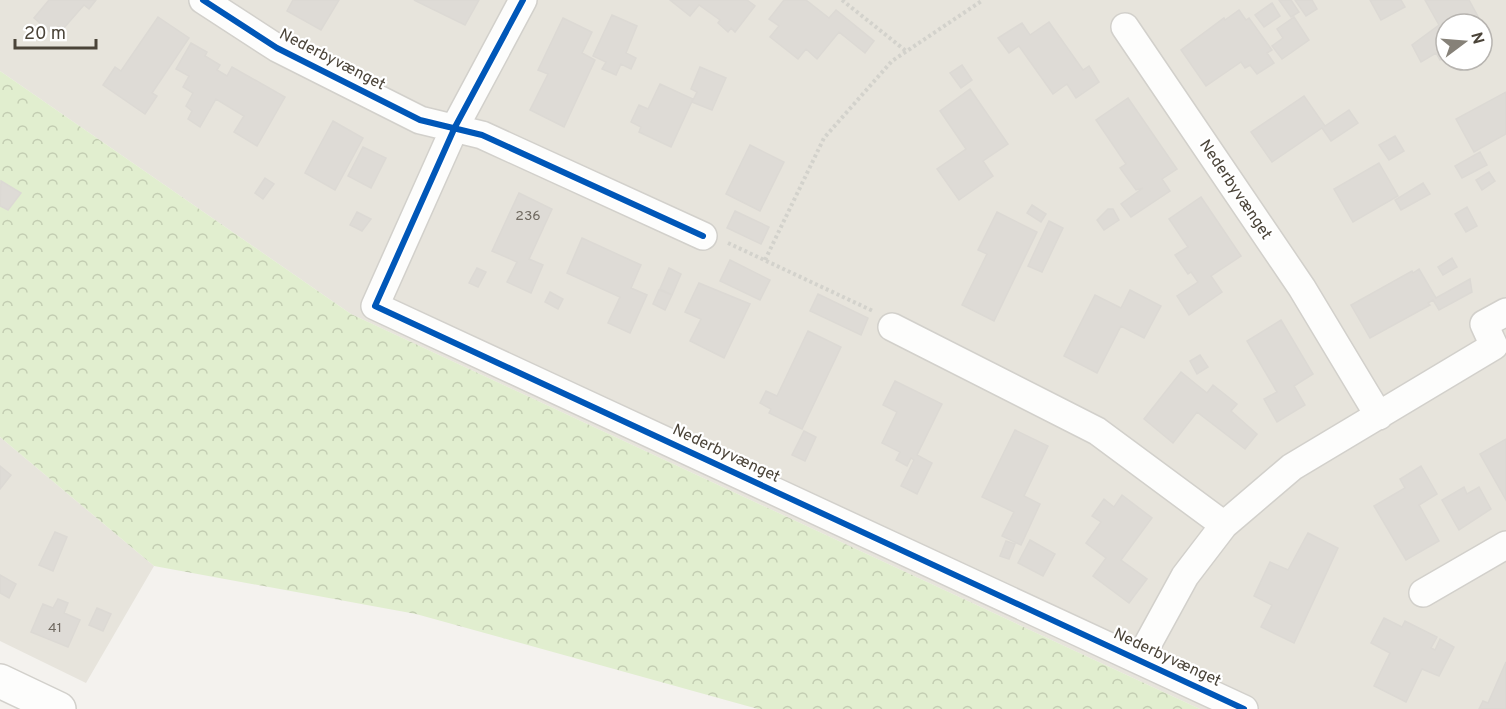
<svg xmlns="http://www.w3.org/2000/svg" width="1506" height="709" viewBox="0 0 1506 709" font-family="Overpass,sans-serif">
<defs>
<pattern id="forest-crowns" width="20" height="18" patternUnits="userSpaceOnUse" patternTransform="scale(1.5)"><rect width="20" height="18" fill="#e1eecf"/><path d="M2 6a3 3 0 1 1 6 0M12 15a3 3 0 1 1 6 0" fill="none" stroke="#c3cdb2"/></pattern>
</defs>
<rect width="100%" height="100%" fill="#f4f2ee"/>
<path fill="#e7e4dc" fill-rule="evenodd" d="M0 0H1506V709H1200L351 314 0 71ZM1446 24H1482V60H1446Z
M0 437 154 566 86 683 0 641Z"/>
<path fill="url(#forest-crowns)" d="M0 71 351 314 1200 709H758L416 614 154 566 0 437Z"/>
<path fill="#dedbd6" stroke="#dcd9d4" stroke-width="1.5" d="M49 0H96L89 9 84 5 56 37 34 18Z
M293 0H339L321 30 287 11Z
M414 0H479L465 25Z
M670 0H747L755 6 735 32 731 28 728 32 718 23 720 20 699 5 690 16Z
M784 0H806L829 18 836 10 874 41 865 53 839 32 817 59 806 49 798 59 770 37 779 26 769 19Z
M1279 0H1291L1299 12 1291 17Z
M1295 0H1312L1317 9 1306 16Z
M1370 0H1401L1405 7 1381 20Z
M1425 0H1469L1487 33 1482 36V24H1446V56L1440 60 1436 53 1421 62 1412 45 1439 25Z
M1272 3 1280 16 1264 27 1255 15Z
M1239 10 1246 20 1249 18 1272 50 1267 53 1274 63 1257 74 1250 65 1245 68 1241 62 1206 86 1181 50 1224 18 1225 20Z
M612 15 637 26 626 53 636 58 631 69 621 64 616 75 602 69 606 62 593 56Z
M158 17 189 38 152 93 157 96 145 114 103 85 115 67 121 71Z
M1294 17 1309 40 1282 59 1272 46 1283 38 1277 29Z
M563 18 592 32 582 53 595 60 564 127 530 110 548 74 538 70Z
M1049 22 1083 70 1089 66 1099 82 1076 98 1067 84 1053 94 1019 46 1009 53 998 38 1022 23 1030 35Z
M191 43 207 52 205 56 220 65 217 70 227 76 232 67 285 97 257 146 234 132 244 116 216 99 200 127 188 119 192 111 186 106 193 93 183 87 189 76 176 69Z
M962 65 972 80 961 88 950 73Z
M700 67 726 78 712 110 692 102 697 92 691 89Z
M660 84 693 99 671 147 639 132 641 127 631 122 639 105 648 109Z
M970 89 1008 144 983 161 993 176 959 200 937 169 966 149 940 111Z
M1506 92V134L1474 152 1456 119Z
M1304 96 1325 126 1349 110 1358 123 1331 141 1322 128 1272 162 1251 132Z
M1128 98 1177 169 1162 179 1170 191 1131 217 1121 204 1143 188 1136 190 1120 168 1126 164 1096 120Z
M333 121 363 138 335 190 305 173Z
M1395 136 1404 151 1389 160 1379 145Z
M750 145 784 162 760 211 726 194Z
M363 147 386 158 371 188 348 176Z
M1480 152 1487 165 1462 178 1455 166Z
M1379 163 1398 196 1353 222 1334 189Z
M1489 172 1495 181 1482 190 1476 180Z
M265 178 274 184 263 199 255 193Z
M1 181 21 193 8 210 0 206Z
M1423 183 1430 194 1401 210 1395 200Z
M519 193 552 209 529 259 543 265 531 293 507 282 517 262 492 251Z
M1201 197 1241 256 1211 276 1222 292 1189 315 1177 296 1198 282 1191 272 1188 274 1175 255 1188 247 1169 219Z
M1032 205 1046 214 1041 222 1027 213Z
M1467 207 1477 226 1466 232 1455 214Z
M1108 209H1113L1119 220 1104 230 1097 220Z
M735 211 769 227 761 244 727 228Z
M357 212 371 219 362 231 350 225Z
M997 212 1037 232 994 321 962 305 987 254 978 250Z
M1049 221 1063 228 1042 272 1028 266Z
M582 238 641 265 631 288 647 295 630 333 608 323 620 297 567 273Z
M1452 258 1457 267 1443 275 1438 267Z
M730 260 770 280 760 300 720 281Z
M477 268 486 272 478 287 469 283Z
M669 268 681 274 672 295 660 289Z
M1419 269 1436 298 1470 279 1472 292 1439 310 1433 300 1428 303 1430 305 1370 338 1351 305 1412 271 1413 273Z
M699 283 750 304 724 358 690 341 701 319 685 312Z
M659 290 672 295 665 310 653 304Z
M1130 290 1161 306 1144 338 1121 326 1097 373 1064 356 1095 295 1121 308Z
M550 292 563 299 558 309 545 302Z
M818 294 868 318 861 335 810 311Z
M1281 320 1313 374 1294 386 1305 405 1277 422 1264 399 1277 392 1247 341Z
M808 331 841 347 802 429 769 413 771 409 760 403 766 391 777 396Z
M1200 355 1208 367 1197 374 1190 361Z
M1181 372 1207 393 1213 385 1237 404 1231 411 1257 434 1245 449 1197 412 1173 443 1144 419Z
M895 381 942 404 917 455 932 463 917 494 901 486 914 460 911 458 907 466 896 460 900 452 882 443 897 412 883 405Z
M1015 430 1048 446 1024 496 1040 504 1021 545 1002 536 1014 512 982 497Z
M804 431 816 437 805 461 792 455Z
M1506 439V500L1480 454Z
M0 466 11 475 0 489Z
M1421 466 1437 494 1419 505 1439 541 1406 560 1374 506 1405 488 1400 479Z
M1464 487 1467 494 1479 487 1491 509 1459 530 1442 500Z
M1122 495 1152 518 1121 560 1147 579 1129 603 1093 576 1106 558 1086 543 1101 522 1092 516 1104 499 1114 507Z
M55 532 67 537 53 571 39 565Z
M1308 533 1338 548 1294 643 1261 627 1272 605 1254 596 1270 562 1288 570Z
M1030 540 1055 554 1043 576 1018 563Z
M1006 541 1015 544 1009 559 1000 556Z
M0 575 16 584 9 598 0 593Z
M58 599 68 603 64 613 80 620 68 647 31 632 43 604 53 608Z
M97 608 111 614 103 631 89 625Z
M1384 618 1402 627 1405 621 1437 637 1431 648 1435 650 1440 639 1454 647 1439 676 1422 669 1406 702 1374 686 1390 653 1371 643Z
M1506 662V709H1479L1483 701 1488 703Z"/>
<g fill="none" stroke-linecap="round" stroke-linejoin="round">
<defs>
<path id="minor" d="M203 0 277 48 420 120 482 135 703 236
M523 0 455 127 375 306 1244 709
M1125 27 1302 288 1379 416
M892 327 1097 431 1224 525
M1423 593 1506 545
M1139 660 1185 576 1224 525 1292 467 1494 346 1484 324 1506 312"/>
<path id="tertiary" d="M0 681 59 709"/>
</defs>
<use href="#minor" stroke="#d2d0cb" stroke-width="30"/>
<use href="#tertiary" stroke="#d2d0cb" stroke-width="36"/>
<path stroke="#d3d2cc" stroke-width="4" stroke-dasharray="3 3" stroke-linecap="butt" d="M842 0 906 51
M728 243 873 311
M765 260 824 138 892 61 983 0"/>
<use href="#minor" stroke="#fdfdfc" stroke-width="27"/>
<use href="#tertiary" stroke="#fdfdfc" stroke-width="33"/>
<defs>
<path id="cycleway" d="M203 0 277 48 420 120 482 135 703 236
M523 0 455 127 375 306 1244 709"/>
</defs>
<use href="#cycleway" stroke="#fff" stroke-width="10"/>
<use href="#cycleway" stroke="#0057b8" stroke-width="6"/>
</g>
<g text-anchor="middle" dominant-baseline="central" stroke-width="4.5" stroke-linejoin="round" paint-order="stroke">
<g font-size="14" fill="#706a61">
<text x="528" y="216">236</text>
<text x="55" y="628">41</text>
</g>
<g font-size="16" fill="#4b4439" stroke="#fff">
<text transform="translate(332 60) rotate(27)">Nederbyvænget</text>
<text transform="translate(1235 190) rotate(56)">Nederbyvænget</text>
<text transform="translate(726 454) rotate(25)">Nederbyvænget</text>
<text transform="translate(1167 658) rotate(25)">Nederbyvænget</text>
</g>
</g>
<g transform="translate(1464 42) rotate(74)"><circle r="28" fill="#ffffff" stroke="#b7b4b0" stroke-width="1.5"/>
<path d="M0-4.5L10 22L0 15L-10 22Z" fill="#868178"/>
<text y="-9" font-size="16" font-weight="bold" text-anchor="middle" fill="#4b4439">N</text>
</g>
<path d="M15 39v9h81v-9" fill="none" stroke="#4b4439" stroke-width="3"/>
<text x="24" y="39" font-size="18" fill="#4b4439" stroke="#ffffff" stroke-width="4.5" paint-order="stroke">20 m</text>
</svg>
